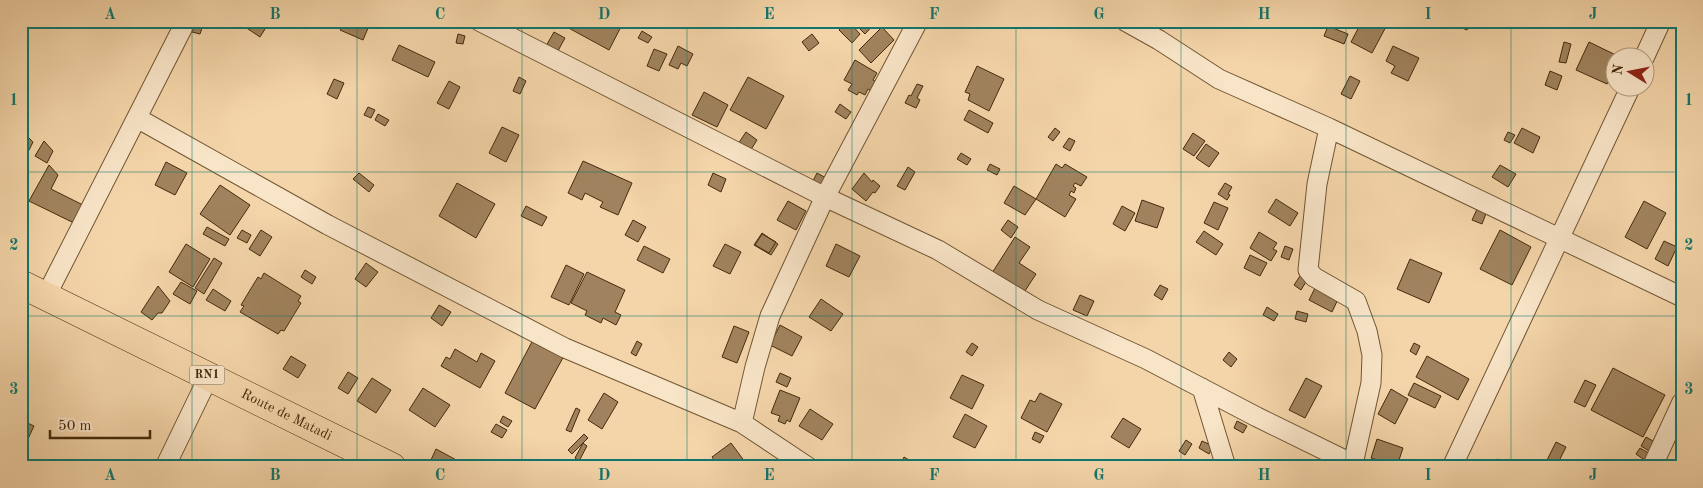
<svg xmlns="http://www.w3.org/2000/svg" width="1703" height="488" viewBox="0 0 1703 488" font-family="'Old Standard TT',serif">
<rect width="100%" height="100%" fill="#f4d5a9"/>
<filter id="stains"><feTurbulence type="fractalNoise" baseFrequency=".004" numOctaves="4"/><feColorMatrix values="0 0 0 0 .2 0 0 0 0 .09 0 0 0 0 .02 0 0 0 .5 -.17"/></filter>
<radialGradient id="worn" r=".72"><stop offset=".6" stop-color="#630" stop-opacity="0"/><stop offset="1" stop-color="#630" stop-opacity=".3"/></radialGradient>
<path fill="#a0835e" stroke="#452b0c" d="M241 21H270L260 37 239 23Z
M345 21H371L363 40 340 30Z
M568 21H624L609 50 565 26Z
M848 21 860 34 852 43 839 30Z
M852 21H877L865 34Z
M1356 21H1389L1372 53 1351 42 1360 25 1355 23Z
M1457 21H1468L1471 23 1467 30 1455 25Z
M196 23 203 25 200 34 192 32Z
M1328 26 1348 34 1344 44 1324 36Z
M882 27 894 40 871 63 859 50Z
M642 31 652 37 648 43 638 38Z
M554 32 565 38 553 60 542 53Z
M458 34 465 36 463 44 456 43Z
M812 34 819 43 809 51 802 42Z
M1564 42 1571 44 1566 63 1559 62Z
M1589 42 1620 57 1616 58V66L1607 84 1576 70Z
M399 45 435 62 428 77 392 60Z
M678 46 693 54 687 66 681 63 678 69 669 65Z
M1393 46 1419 58 1408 81 1391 73 1395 66 1386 61Z
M654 49 667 54 659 71 647 66Z
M855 60 877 73 873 80 877 82 871 91 868 89 865 95 859 92 857 95 848 90 852 84 844 80Z
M977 66 1004 79 989 111 968 100 970 94 965 92Z
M1550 71 1562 76 1557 90 1545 85Z
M1350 76 1360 81 1351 99 1341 94Z
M519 77 526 81 520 94 513 91Z
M748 77 784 96 766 129 730 110Z
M334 79 344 83 337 99 327 94Z
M449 81 460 87 449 109 437 103Z
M917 84 923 86 917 98 920 100 916 108 905 103 909 95 911 96Z
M704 92 728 105 717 127 692 115Z
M840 104 851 112 846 119 835 112Z
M368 107 375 110 371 118 364 115Z
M969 110 993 123 988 133 964 120Z
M378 114 389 120 385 126 375 120Z
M502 127 519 135 506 162 489 153Z
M1055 128 1060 132 1053 141 1048 137Z
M1522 128 1540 137 1533 153 1514 143Z
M746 132 757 140 750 151 738 144Z
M1508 132 1515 135 1510 143 1504 140Z
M1193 133 1205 141 1194 156 1183 149Z
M25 134 33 142 27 154 21 151V142Z
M1069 138 1075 141 1070 151 1063 147Z
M44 141 53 151 47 163 35 156Z
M1206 144 1219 153 1209 167 1196 158Z
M961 153 971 159 967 165 957 159Z
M583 161 632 183 618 215 600 207 603 202 585 193 582 200 568 193Z
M166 162 187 173 175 195 155 185Z
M990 164 1000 169 997 175 987 170Z
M1056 164 1062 168 1065 164 1087 177 1081 186 1075 183 1073 186 1076 188 1074 193 1071 191 1069 195 1076 199 1065 217 1036 199Z
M49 165 58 175 51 189 85 206 76 224 29 201Z
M1500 165 1516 174 1508 187 1492 177Z
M908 167 915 172 905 190 897 186Z
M359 173 374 185 369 192 353 179Z
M713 173 726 179 721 192 708 185Z
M817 173 826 178 822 187 812 183Z
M864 173 872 182 873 180 880 186 875 193 873 192 866 201 852 189Z
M457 183 495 204 476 238 439 216Z
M1225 183 1232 187 1228 194 1230 195 1227 200 1218 194Z
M220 185 250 205 230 235 200 214Z
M1014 186 1036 199 1025 215 1004 203Z
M1276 199 1298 213 1290 226 1268 212Z
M1142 200 1164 208 1157 228 1135 221Z
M788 201 806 211 796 230 777 220Z
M1644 201 1666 213 1647 249 1625 237Z
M1214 202 1228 208 1218 230 1204 223Z
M526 206 547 217 542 226 521 216Z
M1122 206 1135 213 1125 231 1113 224Z
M1478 207 1487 211 1482 224 1472 220Z
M633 220 646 227 638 242 625 235Z
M1008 220 1018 227 1011 238 1001 230Z
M207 227 229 239 225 246 203 234Z
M242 230 251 235 247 243 237 238Z
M261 230 272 237 260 256 249 249Z
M1500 230 1531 247 1512 285 1480 269Z
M1204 231 1223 244 1216 255 1196 242Z
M1259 232 1277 243 1273 249 1277 251 1271 261 1250 248Z
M762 233 778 244 771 255 754 245Z
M762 234 776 242 769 253 755 245Z
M1015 237 1030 247 1019 263 1036 274 1023 294 992 273Z
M1664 241 1677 247 1668 266 1655 259Z
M186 244 210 259 193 287 169 272Z
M725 244 741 252 730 274 713 266Z
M836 244 860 256 849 277 826 266Z
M644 246 670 259 663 273 637 260Z
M1285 246 1293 249 1289 260 1281 257Z
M1250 255 1267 263 1260 276 1244 268Z
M214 258 222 263 204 294 195 288Z
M1410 259 1442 273 1429 303 1397 289Z
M366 263 378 272 366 287 355 279Z
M566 265 584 274 569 305 551 297Z
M305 270 316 277 312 284 301 277Z
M587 272 625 290 615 312 621 315 616 325 603 318 601 323 585 315 587 311 571 303Z
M264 273 301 296 298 301 301 303 284 331 281 330 278 334 240 312 244 306 241 305 258 277 261 279Z
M1300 276 1307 280 1301 290 1294 285Z
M181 282 197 291 190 304 173 294Z
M1160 285 1168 289 1162 300 1154 295Z
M158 286 170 301 162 313H158L152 320 141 312Z
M1316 286 1339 297 1332 312 1309 300Z
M213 289 231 301 225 311 206 300Z
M1080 295 1094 301 1087 316 1073 310Z
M821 299 843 314 831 331 809 317Z
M439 305 451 312 442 326 431 318Z
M1267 307 1278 314 1274 321 1263 315Z
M1297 311 1308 314 1306 322 1295 319Z
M780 325 802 337 792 356 770 345Z
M734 326 749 332 737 363 722 357Z
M534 338 565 354 535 409 505 393Z
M637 341 642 344 636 356 631 353Z
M972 343 978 347 972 356 966 352Z
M1414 343 1420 346 1416 355 1410 351Z
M455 349 477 362 481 353 495 361 480 388 441 366 446 357 450 359Z
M1229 352 1237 359 1231 367 1223 360Z
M291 356 306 365 298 378 283 369Z
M1427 356 1469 379 1458 400 1416 377Z
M1613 368 1665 395 1643 437 1591 410Z
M348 372 358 378 348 394 338 388Z
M780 373 791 378 787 387 776 382Z
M962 375 984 385 972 409 950 398Z
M372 378 391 390 376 413 357 401Z
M1306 378 1322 386 1305 418 1289 410Z
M1585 380 1596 385 1585 407 1574 402Z
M1414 383 1441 396 1435 408 1408 395Z
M423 388 450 405 435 427 409 410Z
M1391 389 1408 399 1395 424 1378 414Z
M780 390 800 398 790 422 787 420 785 424 778 421 780 416 771 413Z
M604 393 618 402 602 429 588 420Z
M1040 393 1062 404 1047 432 1021 418 1030 400 1035 402Z
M576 408 580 410 571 432 566 430Z
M810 409 833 424 822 440 799 426Z
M965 414 987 426 975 448 953 437Z
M503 416 512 421 508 427 500 422Z
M1123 418 1141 429 1129 448 1111 437Z
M21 420 34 426 21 454Z
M1237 421 1247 426 1243 433 1234 428Z
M496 424 507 430 502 438 491 432Z
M1035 432 1044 436 1040 443 1032 439Z
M584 434 588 438 572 454 568 450Z
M1646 437 1660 445 1654 454 1641 446Z
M1377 439 1403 448 1397 466 1371 458Z
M1186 440 1192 444 1185 455 1179 451Z
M1202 441 1213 446 1209 454 1199 448Z
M1556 442 1566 447 1556 467 1546 462Z
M583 443 587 446 579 461 575 458Z
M731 443 745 462 739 467H719L712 457Z
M1640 448 1650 454 1646 461 1636 454Z
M436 449 460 462 458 467H439L430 462Z
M904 457 921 467H899Z
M714 459 721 467H706Z
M778 459 793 467H774Z
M1497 459 1512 467H1493Z"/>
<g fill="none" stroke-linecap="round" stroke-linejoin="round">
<defs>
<path id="minor" d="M479 21 825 197 938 250 1038 310 1146 359 1257 417 1359 467
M1125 21 1159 40 1219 79 1329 128 1682 297
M1644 58 1661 21
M137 118 328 225 565 348 742 423 808 467
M1329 128 1317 184 1308 270 1314 277 1356 301 1367 331 1372 355 1371 383 1353 464
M46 296 186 21
M1202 388 1226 467
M742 423 755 367 770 316 825 197 918 21
M165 467 209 376
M1452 467 1630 88
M1652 467 1682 402"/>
<g id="highway">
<path id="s1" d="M21 284 392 467"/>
</g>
</defs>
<use href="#minor" stroke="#715633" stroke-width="21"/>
<use href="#highway" stroke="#452b0c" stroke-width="29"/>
<use href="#minor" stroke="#f8e4c7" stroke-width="19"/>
<use href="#highway" stroke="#f4d5a9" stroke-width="28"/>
</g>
<path fill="none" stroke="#0f766e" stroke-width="1" stroke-opacity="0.55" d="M192 21V467M357 21V467M522 21V467M687 21V467M852 21V467M1016 21V467M1181 21V467M1346 21V467M1511 21V467M21 172H1682M21 316H1682"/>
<g text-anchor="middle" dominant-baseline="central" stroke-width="5" stroke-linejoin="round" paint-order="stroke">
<rect fill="#f8e4c7" stroke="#7b6244" stroke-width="1" x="189.5" y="365.5" width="35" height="19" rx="4"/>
<g font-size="12" font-weight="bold" fill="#452b0c">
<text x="207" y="375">RN1</text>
</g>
<g font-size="14" fill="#452b0c" stroke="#f8e4c7">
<text stroke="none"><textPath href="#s1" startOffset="296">Route de Matadi</textPath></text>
</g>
</g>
<rect width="1703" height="488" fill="none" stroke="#f4d5a9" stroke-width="55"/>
<g transform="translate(1630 72) rotate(280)"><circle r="24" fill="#f8e4c7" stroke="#b09a7c"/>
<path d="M0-4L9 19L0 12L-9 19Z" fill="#8f2418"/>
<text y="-8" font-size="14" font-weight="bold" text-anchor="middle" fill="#452b0c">N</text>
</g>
<path d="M50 430v8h100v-8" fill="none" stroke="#452b0c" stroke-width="2.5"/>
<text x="58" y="430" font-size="15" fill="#452b0c" stroke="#f8e4c7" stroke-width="4" paint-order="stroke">50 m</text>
<rect x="28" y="28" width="1648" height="432" fill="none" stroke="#0f766e" stroke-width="2"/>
<g font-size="16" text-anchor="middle" font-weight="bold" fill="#0f766e">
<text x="110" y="19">A</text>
<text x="275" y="19">B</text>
<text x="440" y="19">C</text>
<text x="604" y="19">D</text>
<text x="769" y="19">E</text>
<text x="934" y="19">F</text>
<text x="1099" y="19">G</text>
<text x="1264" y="19">H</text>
<text x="1428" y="19">I</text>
<text x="1593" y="19">J</text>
<text x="14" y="105">1</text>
<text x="1689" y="105">1</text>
<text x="14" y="250">2</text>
<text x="1689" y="250">2</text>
<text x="14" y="394">3</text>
<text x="1689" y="394">3</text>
<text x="110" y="480">A</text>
<text x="275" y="480">B</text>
<text x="440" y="480">C</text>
<text x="604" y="480">D</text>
<text x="769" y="480">E</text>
<text x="934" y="480">F</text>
<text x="1099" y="480">G</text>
<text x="1264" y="480">H</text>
<text x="1428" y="480">I</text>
<text x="1593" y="480">J</text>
</g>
<rect width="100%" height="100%" filter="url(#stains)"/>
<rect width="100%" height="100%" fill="url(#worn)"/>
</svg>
